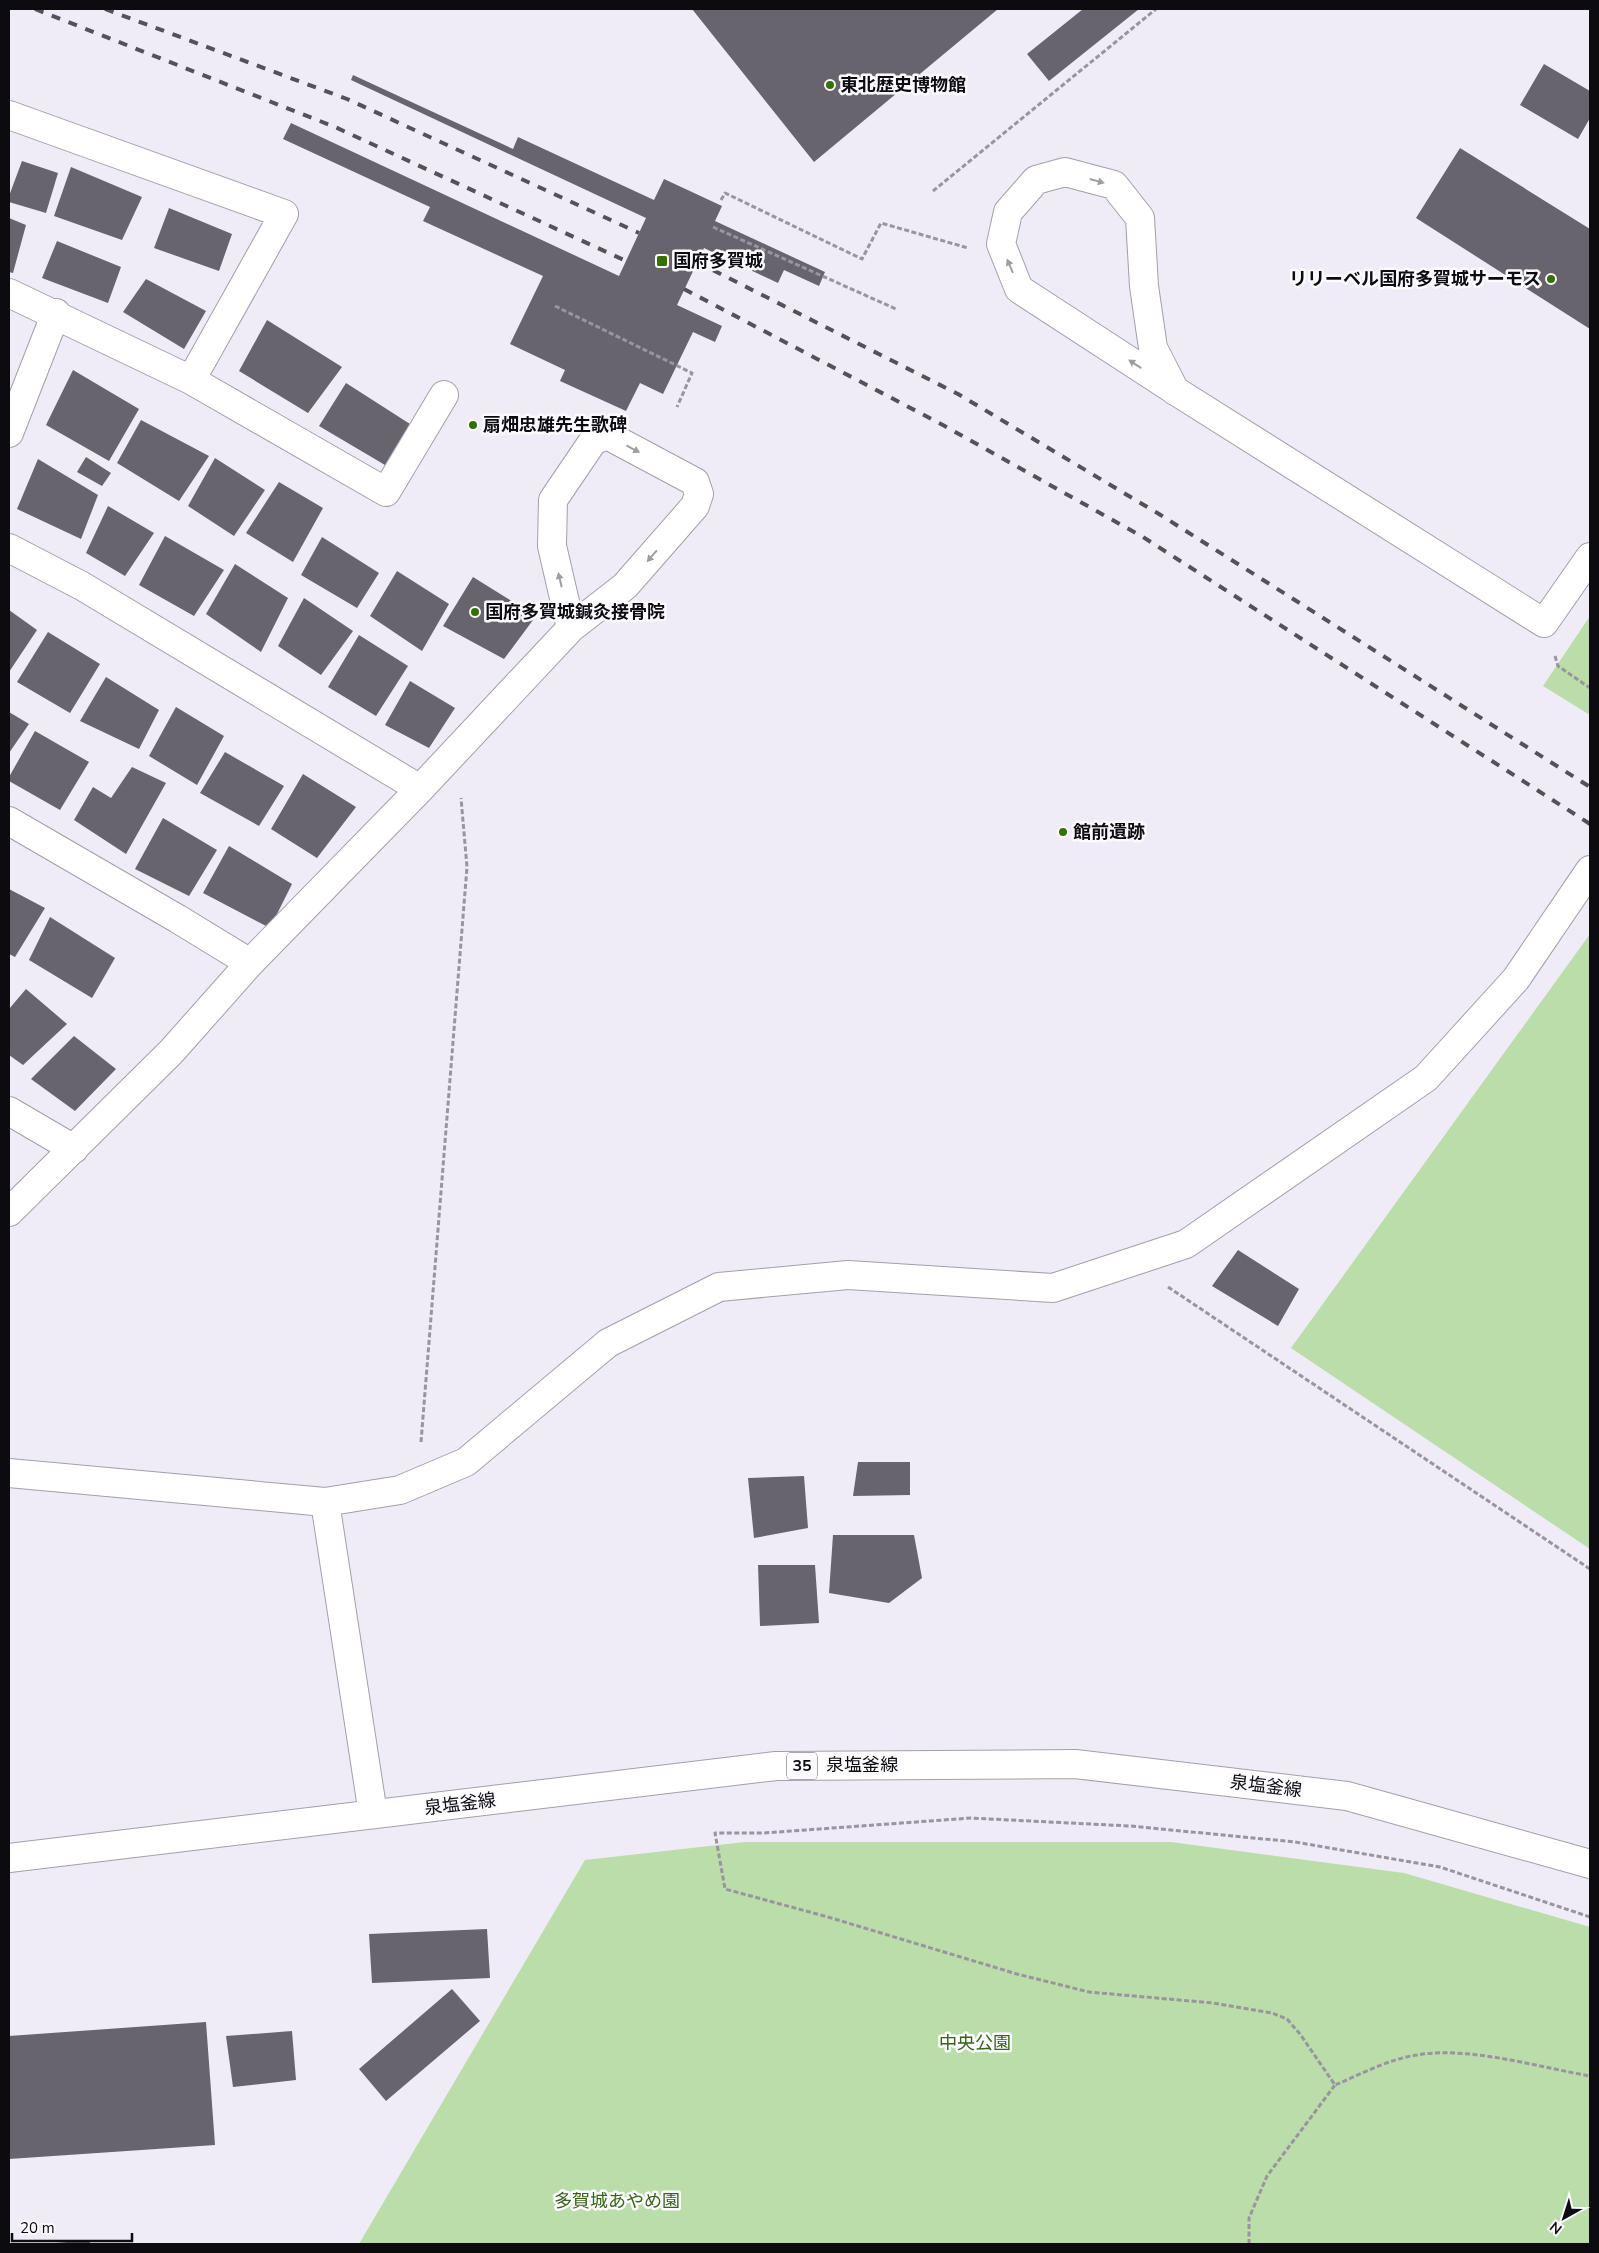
<svg xmlns="http://www.w3.org/2000/svg" width="1599" height="2253" viewBox="0 0 1599 2253" font-family="'Nunito Sans','Noto Sans JP',sans-serif">
<rect width="100%" height="100%" fill="#efebf7"/>
<path fill="#badda9" d="M1590 616V715L1543 686Z
M1590 934V1549L1291 1348Z
M745 1842H1171L1404 1873 1590 1927V2244H359L585 1860Z"/>
<path fill="#67646e" d="M692 9H998L814 162Z
M1083 9H1139L1049 81 1027 54Z
M1544 64 1590 91V118L1578 139 1520 105Z
M353 75 513 149 518 137 654 200 664 179 722 206 715 221 825 272 819 286 784 270 778 283 704 248 677 305 722 326 715 342 693 332 663 394 640 383 626 411 560 381 565 370 510 344 543 276 423 221 430 207 283 139 291 123 619 276 646 218 351 80Z
M1460 148 1590 229V329L1416 218Z
M22 161 58 173 46 213 9 202V196Z
M71 167 142 197 122 240 54 216Z
M169 208 232 234 219 271 154 248Z
M9 218 26 225 13 273 9 272Z
M57 241 121 267 108 303 42 278Z
M146 279 206 311 184 349 123 312Z
M267 320 342 367 308 413 239 371Z
M73 370 139 409 109 461 46 425Z
M346 383 410 424 385 465 319 426Z
M141 420 209 456 179 501 117 463Z
M86 457 111 473 102 486 77 472Z
M215 458 265 490 234 536 188 506Z
M38 459 98 495 81 539 17 509Z
M279 482 323 508 293 562 246 533Z
M108 506 154 533 125 576 86 553Z
M165 536 224 570 194 616 139 585Z
M322 537 379 573 357 608 301 575Z
M235 564 288 598 261 652 206 614Z
M397 571 449 604 422 651 370 616Z
M473 577 536 616 504 659 443 626Z
M304 598 353 631 321 675 278 646Z
M9 610 37 630 9 672Z
M48 632 100 664 70 713 17 682Z
M359 635 408 666 376 716 328 687Z
M106 677 159 710 139 749 80 721Z
M410 681 455 708 429 748 385 725Z
M176 707 224 736 197 785 149 756Z
M9 712 29 724 9 753Z
M35 731 89 762 60 810 9 781V777Z
M225 752 284 786 259 826 200 793Z
M132 767 166 783 126 854 74 820 93 787 111 798Z
M303 774 356 807 317 858 271 829Z
M163 818 217 850 189 896 135 869Z
M229 846 292 884 270 928 203 893Z
M9 889 45 908 15 957 9 954Z
M50 917 115 958 92 998 29 960Z
M26 989 67 1024 23 1065 9 1055V1009Z
M74 1036 116 1069 75 1111 31 1079Z
M1238 1250 1299 1289 1278 1326 1212 1286Z
M858 1462H910V1495L853 1496Z
M804 1476 808 1528 754 1538 748 1478Z
M833 1535H914L922 1578 889 1603 829 1593Z
M758 1565H815L819 1623 760 1626Z
M487 1929 490 1978 372 1983 369 1934Z
M452 1989 480 2021 386 2101 359 2069Z
M206 2022 215 2145 9 2159V2036Z
M292 2031 296 2080 233 2087 226 2036Z
M90 2240V2244H57L56 2243Z"/>
<g fill="none" stroke-linecap="round" stroke-linejoin="round">
<defs>
<path id="minor" d="M9 115 284 214 191 380
M9 293 191 380 386 492 444 395
M1175 391 1153 348 1144 286 1140 218 1114 185 1065 172 1036 180 1008 212 1001 244 1019 289 1182 395 1544 623 1590 557
M9 433 56 313
M9 548 82 586 420 789
M9 821 178 919 250 963
M9 1111 74 1149
M9 1212 171 1052 250 963 420 789 571 628 625 586 695 506 699 494 695 482 607 435 593 441 553 500 552 546 571 628
M9 1473 325 1502 400 1490 466 1462 608 1343 719 1287 848 1275 1053 1288 1186 1244 1426 1078 1516 979 1590 870
M325 1502 373 1814"/>
<path id="major" d="M9 1858 776 1766 1075 1764 1347 1796 1590 1864"/>
</defs>
<use href="#minor" stroke="#a39faa" stroke-width="30"/>
<use href="#major" stroke="#a39faa" stroke-width="30"/>
<path stroke="#98959e" stroke-width="3" stroke-dasharray="5 2.5" stroke-linecap="butt" d="M933 191 1156 9
M721 200 725 193 862 259 881 223 968 248
M713 227 896 309
M555 306 692 373 677 407
M1555 656 1558 666 1590 688
M1168 1287 1590 1569
M421 1442 467 867 461 798
M1590 1917 1440 1867 1295 1842 1130 1826 971 1818 764 1833H715L725 1889 828 1917 1017 1974 1089 1992 1213 2003 1272 2013 1287 2019 1300 2034 1335 2085C1361 2074 1389 2059 1417 2055 1469 2046 1538 2067 1590 2076
M1249 2244V2218L1267 2176 1335 2085"/>
<use href="#minor" stroke="#fff" stroke-width="28"/>
<use href="#major" stroke="#fff" stroke-width="28"/>
<path stroke="#545258" stroke-width="4" stroke-dasharray="9 9" stroke-linecap="butt" d="M35 9 335 127 626 261
M105 9 347 99 639 233
M697 262 958 394 1159 514 1590 787
M684 289 941 424 1143 537 1590 824"/>
</g>
<defs><path id="oneway-solid" d="M-6-.8H1V-3.2L6.5 0L1 3.2V.8H-6Z" transform="scale(1.25)"/></defs>
<g fill="#9e9d9f">
<use href="#oneway-solid" transform="translate(1097 181) rotate(16)"/>
<use href="#oneway-solid" transform="translate(1010 266) rotate(-113)"/>
<use href="#oneway-solid" transform="translate(1135 364) rotate(-147)"/>
<use href="#oneway-solid" transform="translate(633 449) rotate(28)"/>
<use href="#oneway-solid" transform="translate(652 556) rotate(131)"/>
<use href="#oneway-solid" transform="translate(560 580) rotate(-103)"/>
</g>
<g fill="#367000" stroke="#fbfafe" stroke-width="2">
<circle cx="830" cy="85" r="5"/>
<rect x="656" y="255" width="12" height="12" rx="2.5"/>
<circle cx="1551" cy="279" r="5"/>
<circle cx="473" cy="425" r="5"/>
<circle cx="475" cy="612" r="5"/>
<circle cx="1063" cy="832" r="5"/>
</g>
<g text-anchor="middle" dominant-baseline="central" stroke-width="5" stroke-linejoin="round" paint-order="stroke">
<rect fill="#fbfafe" stroke="#545357" stroke-width="1" x="787" y="1752.5" width="30" height="27" rx="4"/>
<g font-size="16" font-weight="bold" fill="#0c0b0f">
<text x="802" y="1766">35</text>
</g>
<g font-size="18" font-weight="bold" fill="#0c0b0f" stroke="#fbfafe" text-anchor="start">
<text x="840" y="85">東北歴史博物館</text>
<text x="673" y="261">国府多賀城</text>
<text x="1541" y="279" text-anchor="end">リリーベル国府多賀城サーモス</text>
<text x="483" y="425">扇畑忠雄先生歌碑</text>
<text x="485" y="612">国府多賀城鍼灸接骨院</text>
<text x="1073" y="832">館前遺跡</text>
</g>
<g font-size="18" fill="#0c0b0f" stroke="#fbfafe">
<text x="862" y="1765">泉塩釜線</text>
<text transform="translate(1266 1786) rotate(7)">泉塩釜線</text>
<text transform="translate(460 1804) rotate(-7)">泉塩釜線</text>
</g>
<g font-size="18" fill="#376318" stroke="#fbfafe">
<text x="975" y="2043">中央公園</text>
<text x="617" y="2201">多賀城あやめ園</text>
</g>
</g>
<rect width="1599" height="2253" fill="none" stroke="#0c0b0f" stroke-width="20"/>
<g transform="translate(1564 2218) rotate(219)" stroke="#fbfafe" stroke-width="4" paint-order="stroke">
<path d="M0-4L9 19L0 12L-9 19Z" fill="#0c0b0f"/>
<text y="-8" font-size="14" font-weight="bold" text-anchor="middle" fill="#0c0b0f">N</text>
</g>
<path d="M12 2233v8h120v-8" fill="none" stroke="#0c0b0f" stroke-width="2.5"/>
<text x="20" y="2233" font-size="15" fill="#0c0b0f" stroke="#fbfafe" stroke-width="4" paint-order="stroke">20 m</text>
</svg>
